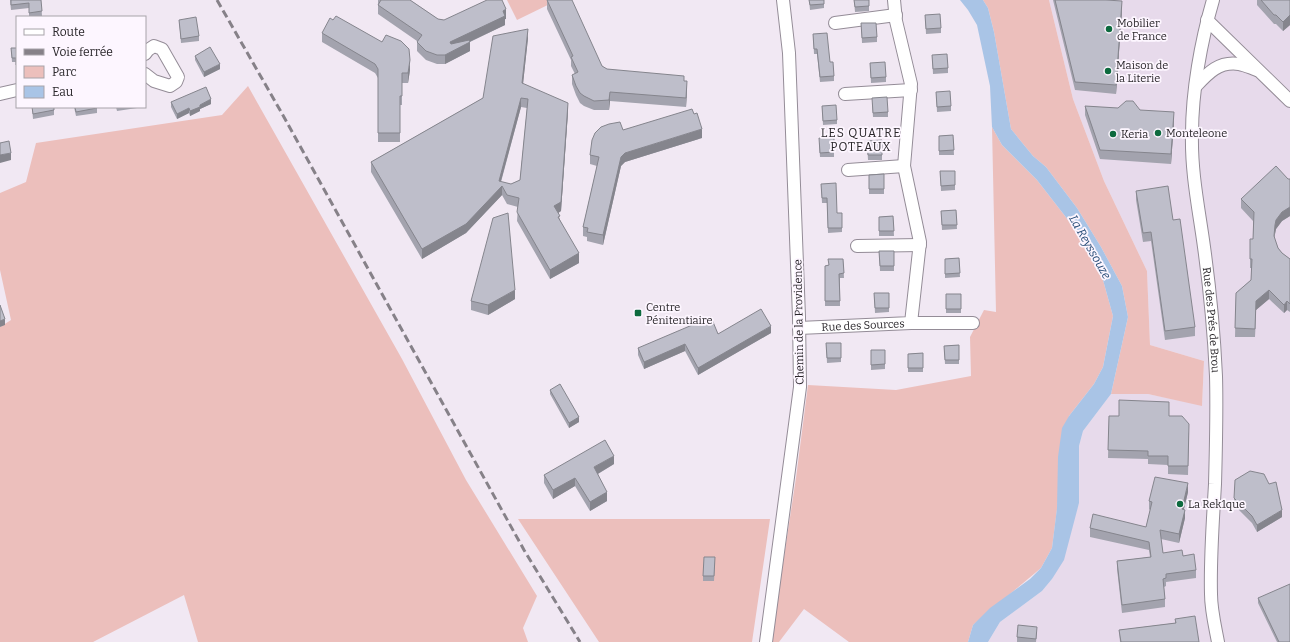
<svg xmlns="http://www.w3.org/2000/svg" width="1290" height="642" viewBox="0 0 1290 642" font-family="Bitter,serif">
<rect width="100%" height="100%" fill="#f1e8f3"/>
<path fill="#e7daeb" d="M1049 0H1290V642H988L1000 622 1042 591 1052 579 1079 503V446L1083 431 1111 394H1148L1202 405 1204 361 1150 345 1147 271 1104 181 1073 99Z"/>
<path fill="#ecbfbc" d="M507 0H558L517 20Z
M983 0H1049L1073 99 1104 181 1147 271 1150 345 1204 361 1202 406 1148 394H1111L1128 317 1122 286 1101 247 1077 208 1046 167 1033 156 1011 129 994 32 988 8Z
M248 86 402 359 466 480 537 596 523 628 528 642H198L184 595 93 642H0V327L11 320 0 270V193L26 182 36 143 222 115Z
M992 127 1002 145 1037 180 1072 225 1103 280 1113 316 1103 367 1094 384 1069 416 1052 548 1041 568 973 625 968 642H849L804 609 779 642H771L796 478 808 385 896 390 971 376 970 337 984 310 996 312Z
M518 519H770L752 642H599Z"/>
<path fill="#a9c4e6" d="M960 0H983L988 8 994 32 1011 129 1033 156 1046 167 1077 208 1101 247 1122 286 1128 317 1111 394 1083 431 1079 446V503L1064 560 1052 579 1042 591 1000 622 988 642H968L973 625 990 608 1030 579 1041 568 1052 548 1057 508 1058 457 1062 428 1069 416 1094 384 1103 367 1113 316 1103 280 1072 225 1037 180 1002 145 992 127 990 86 977 25 968 10Z"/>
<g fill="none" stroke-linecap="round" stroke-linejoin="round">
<defs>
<g id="street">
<path id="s1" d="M1213 0C1201 41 1192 91 1192 134 1191 173 1199 210 1204 247 1210 290 1214 333 1216 376 1217 412 1216 448 1215 484 1213 520 1210 557 1211 594 1211 610 1215 626 1218 642"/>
<path d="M1207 20 1290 101"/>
<path d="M835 23 896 15"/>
<path d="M145 54 148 50 154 46 162 49 178 77 176 82 170 86 154 81 145 74"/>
<path d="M1196 86C1208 73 1219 61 1239 64 1245 65 1251 68 1257 70"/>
<path d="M0 94 17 90"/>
<path d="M845 94 911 90"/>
<path d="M848 170 904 166"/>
<path d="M857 246 920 245"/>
<path d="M911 323H973"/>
<path id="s2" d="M799 328 911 323 920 242 904 166 911 84 896 21 894 0"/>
<path d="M766 642 800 387 799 317 789 53 783 0"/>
</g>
</defs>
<use href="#street" stroke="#948c97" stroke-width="14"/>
<use href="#street" stroke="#fff" stroke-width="12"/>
<path stroke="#868188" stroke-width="3" stroke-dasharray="8 4" stroke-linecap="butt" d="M217 0 280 110 524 550 580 642"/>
</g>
<path fill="#a3a3ae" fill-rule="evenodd" d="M10 0H41L42 16 29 17V8L11 10Z
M378 0H410L438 19 444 20 506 19H505V25L470 42V51L445 64H437L426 60 417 51V41L378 14Z
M547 0 602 66 607 69 684 81 687 91 686 107 610 101 609 110H594L584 106 580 103 576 95 572 84V75L575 74 571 66V60L547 9Z
M809 0H824V8L810 10Z
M854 0H869V11L855 12Z
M1053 0H1106L1122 10 1116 94 1075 90Z
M1257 0H1290V25L1283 31 1276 24H1274L1257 5Z
M925 15 941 28V33L926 34Z
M179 20 199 36V41L181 43Z
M861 23 877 37V42L862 43Z
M322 33 410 70 408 83H402V105H400V142H378V78L375 73 322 42Z
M813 34 834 76V81L820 82 817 54H814Z
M528 38 523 84 568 112 561 211 558 213 560 220 579 263 550 279 517 221 518 207 507 204 502 195 466 233 422 259 371 172V162L483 98ZM521 107 527 108 520 180 511 184 501 182Z
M11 48H17V69H16V62H12Z
M932 55 948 68V73L933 74Z
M195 56 220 69 204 77 195 60Z
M870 63 886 77V82L871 83Z
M936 92 951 106V111L937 112Z
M171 102 211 104 200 109V111L190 116 189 113 177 119 171 107Z
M872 103 888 112V117H873Z
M822 106 837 120V124L823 125Z
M1085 106 1140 110 1174 121 1171 164 1100 159 1085 115Z
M32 107 54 110V115L33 119Z
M74 107H97V113L76 116Z
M116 107H137V108L117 111Z
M953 135 954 155H939V136Z
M834 137V157H820L819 143Z
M702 138 625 162 621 166 603 245 587 241V237L583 236V227L597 166 590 164V155Z
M882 140V160H868L867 141Z
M940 171H955V190L941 191Z
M884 174V194H869V175Z
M1288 179H1290V216L1282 221 1276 229 1275 234 1274 238 1278 248 1282 253 1290 259V312L1287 310 1284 313 1269 299 1256 310 1255 337H1235L1236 293 1251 280 1252 268H1250V259L1253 239V221L1241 208V199Z
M821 184 837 213H842V232L828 233 827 203H822Z
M1136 191 1173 220 1195 327V336L1165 340 1151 241 1143 242 1136 200Z
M956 210 957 229 942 230 941 211Z
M893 216 894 236H879V217Z
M879 251H894V271H880Z
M959 258 960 277 945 278V259Z
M843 259 844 278H840V306H825V266L829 265Z
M874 293H889V312L875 313Z
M946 294H961V313H946Z
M515 299 488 315 471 310V301Z
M771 333 698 375 685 351 644 369 638 355V348L718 334Z
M826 343H841V362L827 363Z
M959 345V364H945L944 346Z
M871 350H885V369L871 370Z
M923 353V372H908V354Z
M550 390 579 422 569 428 550 394Z
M1109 416H1169L1189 433 1188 475 1168 474V465L1148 464V459L1108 458Z
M614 464 598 474 607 501 590 511 575 486 553 499 544 483V475Z
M1188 492 1184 509 1185 518 1179 543 1161 539 1163 553 1183 556 1196 570V578L1166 582V586L1164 587 1165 599V607L1122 613 1117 569V561L1150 557 1149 550 1090 537V528L1146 527 1150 510 1149 509V501Z
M1234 498 1282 517 1257 532 1252 523 1234 505Z
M715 562 714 581H703V576Z
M1258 598 1290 642H1277L1258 603Z
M1175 619 1199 642H1120L1119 630 1175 623Z
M1037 632 1036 642H1017V637Z"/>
<path fill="#85858d" d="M1122 1V10L1116 94V85Z
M506 9V19H505V25L450 51V42Z
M1290 15V25L1283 31V22Z
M528 29V38L522 93V83Z
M470 42V51L445 64V55Z
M410 60V70L408 83V73Z
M220 64V69L204 77V72Z
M687 81V91L686 107V98Z
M610 92V101L609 110V100Z
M521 98V107L499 188 502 186V195L466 233 422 259V249L499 181Z
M211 99V104L200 109V111L190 116V111L200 105Z
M568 103V112L561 211 554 216V206Z
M189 108V113L177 119V114Z
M1174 112V121L1171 164V154Z
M702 129V138L625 162 621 166 603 245V235L621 157 625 153Z
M11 153V160L0 163V155Z
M1290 207V216L1282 221 1276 229 1275 234 1274 245 1275 225 1276 220 1282 212Z
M579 253V263L550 279V270Z
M515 290V299L488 315V305Z
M1269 290V299L1256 310 1255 337 1256 301Z
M1287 301V310L1284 313V305Z
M5 319V325L0 327V321Z
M771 326V333L698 375V368Z
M685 344V351L644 369V362Z
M579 417V422L569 428V423Z
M614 456V464L594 476V467Z
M575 478V486L553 499V490Z
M1188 483V492L1182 517V509Z
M607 492V501L590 511V502Z
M1185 510V518L1179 543V534Z
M1282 510V517L1257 532V525Z"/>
<path fill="#bebeca" stroke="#85858d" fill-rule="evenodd" d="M11 0H41L42 11 29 13V3L11 5Z
M381 0H410L438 19 444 20 487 0H502L506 9 503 11 505 16 450 42 451 44 469 40 470 42 445 55H437L426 51 417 42 422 35 378 5Z
M547 0H572L602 66 607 69 684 76V81H687L686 98 610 92 609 100 594 101 584 96 580 93 576 86 572 75 578 72 571 57 573 56Z
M809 0H824V4L810 5Z
M854 0H869V6L855 7Z
M1055 0H1106L1122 1 1116 85 1075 82Z
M1261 0H1290V15L1283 22 1276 15H1274Z
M940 14 941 28 926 29 925 15Z
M336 16 382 42 386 35 401 41 409 49 410 60 408 73H402V96H400V133H378V69L375 64 322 33 330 18 333 20Z
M196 17 199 36 181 39 179 20Z
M861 23H876L877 37 862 38Z
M528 29 522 83 568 103 561 202 554 206 560 216 558 217 579 253 550 270 517 212 519 198 507 195 502 186 466 224 422 249 371 162 483 98 493 36ZM521 98 528 99 520 180 511 184 499 181Z
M827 33 830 62H833L834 76 820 77 817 49H814L813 34Z
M210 47 220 64 204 72 195 56Z
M11 48H17V65H16V58H12Z
M947 54 948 68 933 69 932 55Z
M885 62 886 77 871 78 870 63Z
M206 87 211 99 200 105V107L190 111 189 108 177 114 171 102Z
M950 91 951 106 937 107 936 92Z
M887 97 888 112 873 113 872 98Z
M1126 101H1133L1140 110 1174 112 1171 154 1100 150 1085 106 1118 108Z
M836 105 837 120 823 121 822 106Z
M32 107H54V110L33 114Z
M75 107H97V108L76 112Z
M692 109 694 114 697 113 702 129 625 153 621 157 603 235 587 232 588 228 583 227 599 157 590 155 592 140 595 133 601 127 609 124 620 122 623 130Z
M953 135 954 150 939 151V136Z
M834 137V152L820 153 819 138Z
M882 140V155H868L867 141Z
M9 141 11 153 0 155V143Z
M1276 166 1288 179H1290V207L1282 212 1276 220 1275 225 1274 236 1278 248 1282 253 1290 259V304L1287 301 1284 305 1269 290 1256 301 1255 329 1235 328 1236 293 1251 280 1252 259H1250V239H1253L1254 212 1241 199Z
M940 171H955V185L941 186Z
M884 174V189H869V175Z
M836 183 837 213H842V228H828L827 198H822L821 184Z
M1168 186 1173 220 1180 219 1195 327 1165 331 1151 232 1143 233 1136 191Z
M956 210 957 225H942L941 211Z
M508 213 515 290 488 305 471 301 493 218Z
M893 216 894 231H879V217Z
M879 251H894V266H880Z
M959 258 960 273 945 274V259Z
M828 259H843L844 273 839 274 840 301H825V266L829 265Z
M874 293H889V308H875Z
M946 294H961V309H946Z
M0 305 5 319 0 321Z
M761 309 771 326 698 368 685 344 644 362 638 348 711 317 718 334Z
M826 343H841V358H827Z
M959 345V360H945L944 346Z
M871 350H885V364L871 365Z
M923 353V368H908V354Z
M560 384 579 417 569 423 550 390Z
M1119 400 1169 402V416H1182L1189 424 1188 466H1168V456H1148V451L1108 450 1109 416H1119Z
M605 440 614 456 594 467 607 492 590 502 575 478 553 490 544 475Z
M1250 471 1264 474 1269 484 1276 482 1282 510 1257 525 1252 516 1234 498 1235 480Z
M1155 477 1188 483 1182 509 1185 510 1179 534 1160 530 1163 553 1182 550 1183 556 1194 554 1196 570 1166 574V578L1163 579 1165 599 1122 605 1117 561 1151 557 1149 542 1090 528 1093 514 1146 527 1152 502 1149 501Z
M704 557H715L714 576H703Z
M1290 584V642H1279L1258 598Z
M1195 616 1199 642H1121L1119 630 1176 623 1175 619Z
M1018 625 1037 627 1036 639 1017 637Z"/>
<g fill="#0d6a3e" stroke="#fdf6ff" stroke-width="1.5">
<circle cx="1109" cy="29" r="4"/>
<circle cx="1108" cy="71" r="4"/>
<circle cx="1158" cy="133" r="4"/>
<circle cx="1113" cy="134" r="4"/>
<rect x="634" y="309" width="8" height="8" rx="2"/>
<circle cx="1180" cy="504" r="4"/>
</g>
<g text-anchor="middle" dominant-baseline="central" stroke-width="3.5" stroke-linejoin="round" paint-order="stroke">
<g font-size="11" fill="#29262a" stroke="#fdf6ff" text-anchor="start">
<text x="1117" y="23">Mobilier<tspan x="1117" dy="13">de France</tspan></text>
<text x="1116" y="65">Maison de<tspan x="1116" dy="13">la Literie</tspan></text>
<text x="1166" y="133">Monteleone</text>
<text x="1121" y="134">Keria</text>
<text x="646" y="307">Centre<tspan x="646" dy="13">Pénitentiaire</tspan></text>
<text x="1188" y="504">La Rek1que</text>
</g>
<g font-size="11" fill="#29262a" stroke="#fdf6ff">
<text stroke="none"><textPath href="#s1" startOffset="323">Rue des Prés de Brou</textPath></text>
<text transform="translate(799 322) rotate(-91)">Chemin de la Providence</text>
<text stroke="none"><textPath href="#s2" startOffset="64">Rue des Sources</textPath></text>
</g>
<g font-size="12" letter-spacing="1" fill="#29262a" stroke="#fdf6ff">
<text x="861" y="133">LES QUATRE<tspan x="861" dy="14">POTEAUX</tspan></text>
</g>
<g font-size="12" font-style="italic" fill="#224874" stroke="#fdf6ff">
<text transform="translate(1090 247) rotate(60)">La Reyssouze</text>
</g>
</g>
<rect x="16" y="16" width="130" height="92" fill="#fdf6ff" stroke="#a8a3aa"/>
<rect x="24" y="29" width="20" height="6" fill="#ffffff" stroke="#a8a3aa"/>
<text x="52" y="36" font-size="12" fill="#29262a">Route</text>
<rect x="24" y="49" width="20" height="6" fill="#868188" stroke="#a8a3aa"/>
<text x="52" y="56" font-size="12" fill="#29262a">Voie ferrée</text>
<rect x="24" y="66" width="20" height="12" fill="#ecbfbc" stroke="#a8a3aa"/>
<text x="52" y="76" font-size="12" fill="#29262a">Parc</text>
<rect x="24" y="86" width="20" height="12" fill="#a9c4e6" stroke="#a8a3aa"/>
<text x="52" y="96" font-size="12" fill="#29262a">Eau</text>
</svg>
